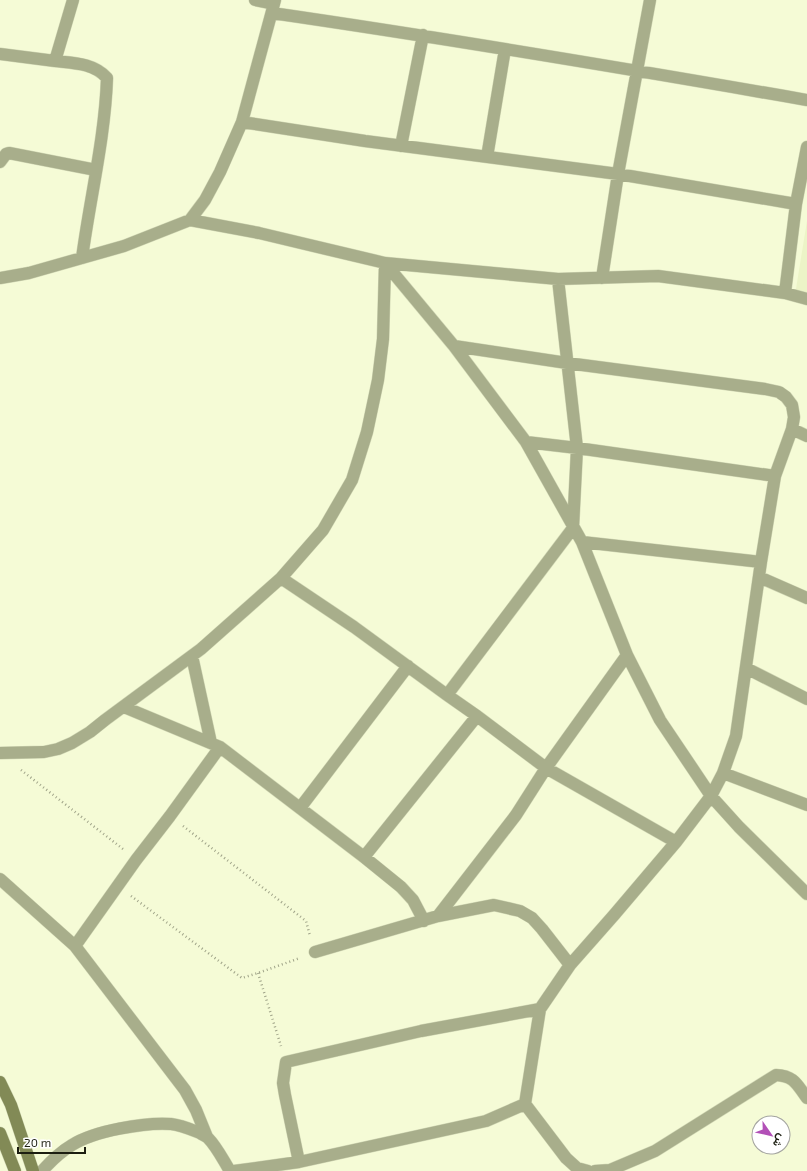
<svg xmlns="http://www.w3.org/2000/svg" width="807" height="1171" viewBox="0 0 807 1171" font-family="'Exo 2',Vazirmatn,sans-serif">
<rect width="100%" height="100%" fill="#f5fbd6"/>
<path fill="#ecf4c7" d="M807 221V297L795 295Z"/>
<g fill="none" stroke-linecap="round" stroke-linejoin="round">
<defs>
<path id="minor" d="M255 0 274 4
M272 13C451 39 629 69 807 100
M0 54 55 61 73 0
M55 61C73 63 94 63 107 78 105 138 90 198 82 258
M242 122 365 141 618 174 796 204
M401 146 423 35
M487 157 505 49
M0 162 6 154 9 153 96 170
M190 220 205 200 220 172 242 122 275 0
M385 263 454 346 526 442 582 542 627 655 660 720 711 796 739 827 807 894
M0 278 29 273 124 246 190 220 259 233 385 263 558 279 658 276 785 293 807 299
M602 278 618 174 650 0
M785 293 796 204 807 147
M454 346 567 363 765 389 779 392 786 397 792 405 794 417 792 429 775 476 761 562 736 736 723 773 711 796 676 842 614 915 570 965 540 1009 525 1104 566 1158 577 1168 588 1171
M792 429 807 436
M526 442 577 448 775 476
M582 542 761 562
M759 577 807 598
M281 578 354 627 447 695 477 716 546 768 676 842
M192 656 211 743
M746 668 807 699
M447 695 573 528 577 448 558 279
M124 707 220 747 364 857 401 887 413 900 424 921
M0 753 44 752 58 749 72 743 90 732 105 720 201 649 281 578 323 530 352 480 367 432 378 380 383 339 385 263
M723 773 807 805
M300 808 408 666
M364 857 477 716
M0 879 75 946
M438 916 516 815 546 768 627 655
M315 952 438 916 494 905 520 911 532 918 542 929 570 965
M207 1137 196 1110 185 1090 75 946 136 860 170 816 220 747
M299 1162 285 1095 283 1083 286 1062 421 1031 540 1009
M42 1171C51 1161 60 1152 72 1145 94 1131 145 1122 171 1124 181 1125 190 1129 200 1133 202 1135 206 1136 208 1138 217 1147 223 1160 230 1171
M234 1171 299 1162 486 1121 525 1104
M595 1171 610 1170 655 1151 776 1075C795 1076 797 1085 807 1098"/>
<path id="secondary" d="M0 1082 11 1105 33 1171
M0 1133 15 1171"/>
</defs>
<use href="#minor" stroke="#d2d8b6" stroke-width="13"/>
<use href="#secondary" stroke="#d2d8b6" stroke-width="13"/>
<path stroke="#a0a489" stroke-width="2.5" stroke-dasharray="1 3" stroke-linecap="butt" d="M21 770 123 849
M183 826 306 921 310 936
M131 896 242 978 258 973 300 958
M258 973 281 1046"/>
<use href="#minor" stroke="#a8ae8b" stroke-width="12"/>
<use href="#secondary" stroke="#828a56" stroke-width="12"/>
</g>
<g transform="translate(771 1135) rotate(124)"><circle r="19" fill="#ffffff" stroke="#a4a5a0"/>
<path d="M0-3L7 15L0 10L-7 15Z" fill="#b250b7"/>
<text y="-6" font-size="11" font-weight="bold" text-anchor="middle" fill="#1c1e11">ش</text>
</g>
<path d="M18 1147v6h67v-6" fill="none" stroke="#1c1e11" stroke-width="2"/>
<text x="24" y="1147" font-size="12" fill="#1c1e11" stroke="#ffffff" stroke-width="3" paint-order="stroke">20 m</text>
</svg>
